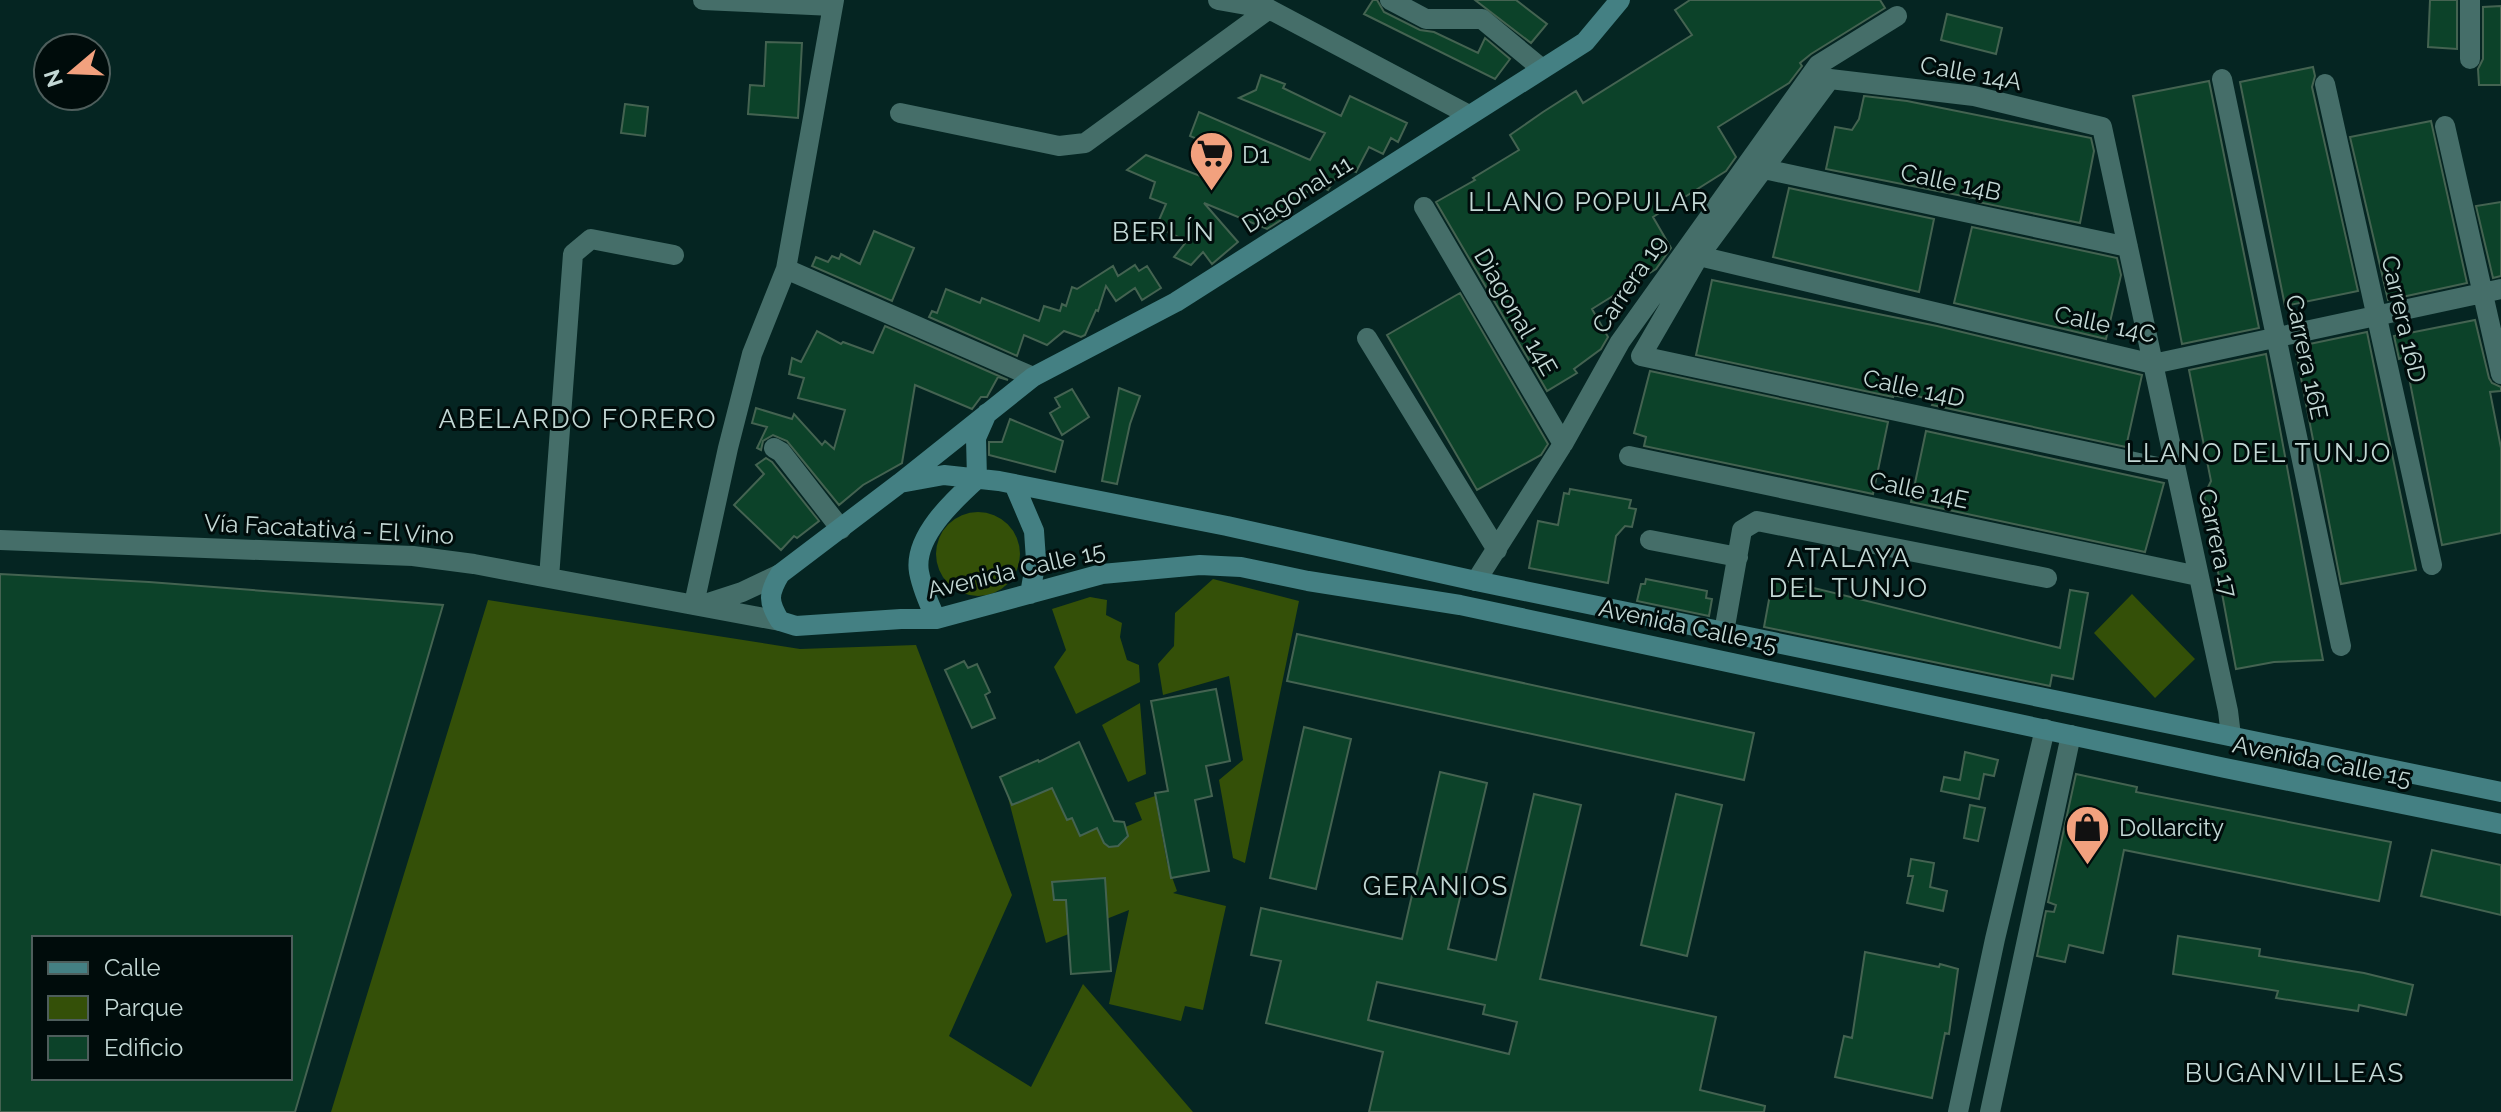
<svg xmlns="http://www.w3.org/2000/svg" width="2501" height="1112" viewBox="0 0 2501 1112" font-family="Raleway,sans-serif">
<rect width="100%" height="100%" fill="#052522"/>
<path fill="#345008" d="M936 554a42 42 0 1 1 84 0a42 42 0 1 1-84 0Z
M1213 579 1299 601 1245 863 1233 858 1219 780 1243 760 1229 676 1163 695 1158 664 1174 646 1175 613Z
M2132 594 2195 659 2155 698 2094 633Z
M1090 597 1107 600 1106 615 1122 623 1120 637 1127 660 1139 665 1140 682 1076 714 1054 667 1066 650 1052 609Z
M488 600 800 649 916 645 1012 895 949 1036 1031 1087 1083 984 1193 1112H331Z
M1140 703 1146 774 1128 782 1102 725Z
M1051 763 1104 836 1142 820 1135 803 1155 796 1167 863 1177 891 1173 893 1226 906 1203 1010 1185 1006 1181 1021 1109 1004 1129 910 1046 943 1005 786Z"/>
<path fill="#0c4229" stroke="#446351" stroke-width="2" fill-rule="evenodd" d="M1373 0H1377L1384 12 1420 30 1434 32 1478 53 1485 38 1510 59 1495 79 1364 14Z
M1475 0H1516L1547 24 1531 43Z
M1690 0H1880L1885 8 1811 54 1800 63 1802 66 1789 83 1718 127 1736 157 1726 171 1653 217 1671 248 1656 269 1592 309 1608 337 1601 349 1574 369 1577 373 1547 391 1436 202 1475 180 1473 178 1519 150 1510 135 1543 112 1576 91 1583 103 1692 35 1675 10Z
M2430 0H2457V49L2428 47Z
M2501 6V85H2479L2478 69 2483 59V7Z
M1947 14 2002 28 1996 54 1941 40Z
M766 42 802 43 798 118 748 114 750 85 764 86Z
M2313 67 2315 76 2312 87 2358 291 2285 306 2240 82Z
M1261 75 1285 84 1283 88 1341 116 1350 96 1407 123 1398 142 1391 138 1383 154 1369 147 1356 172 1343 167 1328 190 1316 184 1286 211 1292 213 1267 229 1204 203 1238 242 1212 264 1203 252 1191 265 1174 257 1187 241 1156 227 1166 204 1150 198 1155 182 1127 170 1146 155 1213 181 1225 151 1190 136 1199 112 1310 160 1325 133 1239 98 1256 90Z
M2209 81 2259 328 2182 344 2133 96Z
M1864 96 1907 101 2091 138 2094 151 2080 223 1978 202V199L1826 169 1835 127 1852 130 1859 119Z
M625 104 648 107 645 136 621 133Z
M2431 121 2467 283 2388 300 2350 137Z
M1789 188 1934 219 1919 292 1773 257Z
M2501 202V276L2493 278 2476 206Z
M1972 227 2117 258 2121 275 2106 339 1954 303Z
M874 231 914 248 892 301 812 266 816 257 828 262 832 256 839 259 841 254 860 264Z
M1135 265 1139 271 1147 266 1161 288 1142 300 1135 288 1116 301 1106 286 1098 311 1096 310 1085 335 1081 337 1064 331 1047 345 1024 335 1017 356 929 317 932 311 937 313 946 289 980 303 982 298 1039 321 1044 306 1060 311 1062 304 1066 306 1072 287 1077 289 1113 266 1118 276Z
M1712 280 1937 326 2142 375 2126 447 1932 405 1934 400 1903 393 1902 397 1893 395V397L1696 355Z
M1460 293 1548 444 1541 455 1477 490 1387 335Z
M2475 320 2489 378 2492 383 2501 387V391L2490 392 2501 448V533L2442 545 2405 357 2399 359 2394 336Z
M885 326 1008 380 998 377 987 397H981L972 409 915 385 902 463 863 485 839 505 787 441 773 435 763 441 761 450 757 448 767 427 752 423 756 408 792 419 794 414 822 445 825 441 834 449 845 410 798 398 804 378 789 374 792 358 801 362 817 331 841 344 843 342 873 353Z
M2367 332 2416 570 2341 584 2295 347Z
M2266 354 2323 660 2274 662 2236 669 2204 496 2211 481 2189 370Z
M1650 371 1888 422 1873 494 1644 446 1646 437 1634 433Z
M1119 388 1140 396 1130 424 1117 484 1102 481Z
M1072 389 1089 417 1062 435 1050 413 1060 407 1055 398Z
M1010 419 1063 441 1055 472 989 455V442H1002Z
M1926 431 2164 483 2145 552 1911 502Z
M766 458 772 462 819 521 797 538 794 536 781 550 734 505 764 474 756 465Z
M1570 489 1631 500 1629 508 1636 509 1632 527 1625 526 1616 536 1608 583 1529 568 1538 521 1558 525 1564 493 1569 494Z
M0 574 149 582 443 605 295 1112H0ZM34 938H290V1078H34Z
M1773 578 2060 648 2070 590 2088 593 2073 679 2052 675 2050 686 1764 627Z
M1646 579 1707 591 1706 598 1712 599 1709 616 1637 601 1641 584H1645Z
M1297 634 1754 733 1744 780 1287 681Z
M964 661 968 668 977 664 990 692 985 695 995 718 972 728 945 670Z
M1216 689 1230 761 1206 766 1212 796 1195 800 1209 871 1171 878 1155 793 1168 791 1151 701Z
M1304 727 1351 739 1316 889 1270 878Z
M1079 742 1114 821 1124 822 1128 836 1118 846 1109 847 1104 843 1097 828 1080 836 1072 818 1067 820 1052 788 1012 805 1000 777 1038 760 1039 762Z
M1965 752 1998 760 1994 776 1984 774 1979 799 1941 791 1944 777 1960 780Z
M1440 772 1487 783 1448 949 1496 960 1534 794 1581 805 1540 979 1716 1017 1700 1090 1765 1106 1764 1112H1369L1383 1052 1266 1023 1281 961 1251 955 1261 908 1402 939ZM1377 982 1485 1005 1483 1014 1517 1022 1509 1054 1368 1020Z
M2076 774 2137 787 2136 792 2391 842 2379 901 2124 850 2103 953 2069 945 2065 962 2037 956 2046 911 2054 912 2056 905 2048 902Z
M1676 794 1722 805 1687 956 1641 945Z
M1970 805 1985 808 1978 841 1964 838Z
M2432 850 2501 865V915L2421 896Z
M1911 859 1934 863 1930 887 1947 891 1943 911 1907 903 1913 876H1908Z
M1105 878 1111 971 1071 974 1066 900H1054L1052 882Z
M2178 936 2260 949 2259 956 2364 973 2413 985 2406 1015 2359 1005 2358 1011 2276 998 2278 991 2173 974Z
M1865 952 1939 967 1940 964 1958 969 1949 1034 1945 1033 1932 1098 1835 1077 1844 1036 1852 1038Z"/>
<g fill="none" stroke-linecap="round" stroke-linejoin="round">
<path stroke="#456e69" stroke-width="20" d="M703 0 833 6
M1218 0 1269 9 1469 115
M1390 0 1426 19H1482L1541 68
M2470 59V0
M2222 79 2341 646
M2325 84 2432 565
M900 113 1059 146 1085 143 1269 9
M2445 126 2501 374
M1764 169 2128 247
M1424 207 1563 444
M1699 256 2153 364 2501 289
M786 269 1033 377
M1367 338 1497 550
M774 448 781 452 841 529
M1629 456 2198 576
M2176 471 1641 356 1699 256 1830 79 1974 96 2102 127 2228 711 2231 736
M0 540 413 556 474 564 780 621
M1650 540 1738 557
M549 578 573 254 591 239 674 255
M1476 581 1563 444 1620 342 1818 65 1897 16
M694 604 728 448 752 354 786 269 834 0
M702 605 742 592 780 574
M1724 632 1742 530 1757 521 2047 578
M1958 1112 1995 939 2045 729
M1990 1112 2071 735"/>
<path stroke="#448083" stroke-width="20" d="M900 483 1033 377 1176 302 1585 42 1620 0
M1014 484 1034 531 1036 560 1030 594
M936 619C929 604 922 588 919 572 913 537 954 500 977 479L976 438 987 413
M2501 792 1476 581 1227 526 999 481 944 475 900 483 780 574C768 594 768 602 780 621L796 626 901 619H936L1102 574 1200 565 1241 567 1308 581 1460 605 2225 768 2501 824"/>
</g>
<defs>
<symbol id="supermarket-pin" viewBox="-11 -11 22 30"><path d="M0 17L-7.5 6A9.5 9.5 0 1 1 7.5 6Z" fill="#f2a17e" stroke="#000c0b"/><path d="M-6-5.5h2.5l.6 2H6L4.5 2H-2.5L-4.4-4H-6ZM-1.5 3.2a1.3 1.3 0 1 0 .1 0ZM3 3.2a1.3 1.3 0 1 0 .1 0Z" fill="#111"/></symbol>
<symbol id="shop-pin" viewBox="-11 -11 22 30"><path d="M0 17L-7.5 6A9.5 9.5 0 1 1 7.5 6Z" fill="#f2a17e" stroke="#000c0b"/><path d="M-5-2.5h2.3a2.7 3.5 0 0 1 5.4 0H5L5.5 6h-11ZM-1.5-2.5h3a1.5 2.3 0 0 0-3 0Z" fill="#111"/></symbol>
</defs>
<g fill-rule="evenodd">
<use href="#supermarket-pin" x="1186" y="128" width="51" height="69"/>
<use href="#shop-pin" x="2062" y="802" width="51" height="69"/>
</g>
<g text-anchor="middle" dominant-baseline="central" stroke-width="6" stroke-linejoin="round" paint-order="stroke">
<g font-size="24" fill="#c3d8d5" stroke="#000c0b">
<text transform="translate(1971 73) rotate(10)">Calle 14A</text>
<text transform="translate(1951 182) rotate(12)">Calle 14B</text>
<text transform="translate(1297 194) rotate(-32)">Diagonal 11</text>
<text transform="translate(1629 284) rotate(-56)">Carrera 19</text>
<text transform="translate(1516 312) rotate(60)">Diagonal 14E</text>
<text transform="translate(2404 319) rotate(77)">Carrera 16D</text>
<text transform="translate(2105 324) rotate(12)">Calle 14C</text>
<text transform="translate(2307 357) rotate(78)">Carrera 16E</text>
<text transform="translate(1914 388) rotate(12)">Calle 14D</text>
<text transform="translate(1919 490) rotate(12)">Calle 14E</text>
<text transform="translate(329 529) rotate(3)">Vía Facatativá - El Vino</text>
<text transform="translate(2218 543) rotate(78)">Carrera 17</text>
<text transform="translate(1016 570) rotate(-13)">Avenida Calle 15</text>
<text transform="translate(1688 626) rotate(12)">Avenida Calle 15</text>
<text transform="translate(2322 761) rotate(11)">Avenida Calle 15</text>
</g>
<g font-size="24" fill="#c3d8d5" stroke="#000c0b" text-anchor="start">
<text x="1242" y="154">D1</text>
<text x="2119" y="827">Dollarcity</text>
</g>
<g font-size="26" letter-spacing="2" fill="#c3d8d5" stroke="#000c0b">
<text x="1589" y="202">LLANO POPULAR</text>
<text x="1164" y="232">BERLÍN</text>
<text x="578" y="419">ABELARDO FORERO</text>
<text x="2259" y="453">LLANO DEL TUNJO</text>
<text x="1849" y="558">ATALAYA<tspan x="1849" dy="30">DEL TUNJO</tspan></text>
<text x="1436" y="886">GERANIOS</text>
<text x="2295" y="1073">BUGANVILLEAS</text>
</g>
</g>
<rect x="32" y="936" width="260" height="144" fill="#000c0b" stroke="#4e5e5c" stroke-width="2"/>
<rect x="48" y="962" width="40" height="12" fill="#448083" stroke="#4e5e5c" stroke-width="2"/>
<text x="104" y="976" font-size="24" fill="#c3d8d5">Calle</text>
<rect x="48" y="996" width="40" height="24" fill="#345008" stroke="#4e5e5c" stroke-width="2"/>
<text x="104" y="1016" font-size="24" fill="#c3d8d5">Parque</text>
<rect x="48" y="1036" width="40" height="24" fill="#0c4229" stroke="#4e5e5c" stroke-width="2"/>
<text x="104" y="1056" font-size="24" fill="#c3d8d5">Edificio</text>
<g transform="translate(72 72) rotate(251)"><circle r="38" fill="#000c0b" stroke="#4e5e5c" stroke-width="2"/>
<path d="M0-6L14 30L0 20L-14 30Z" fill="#f2a17e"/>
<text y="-12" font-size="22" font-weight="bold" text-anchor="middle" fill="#c3d8d5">N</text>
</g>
</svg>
